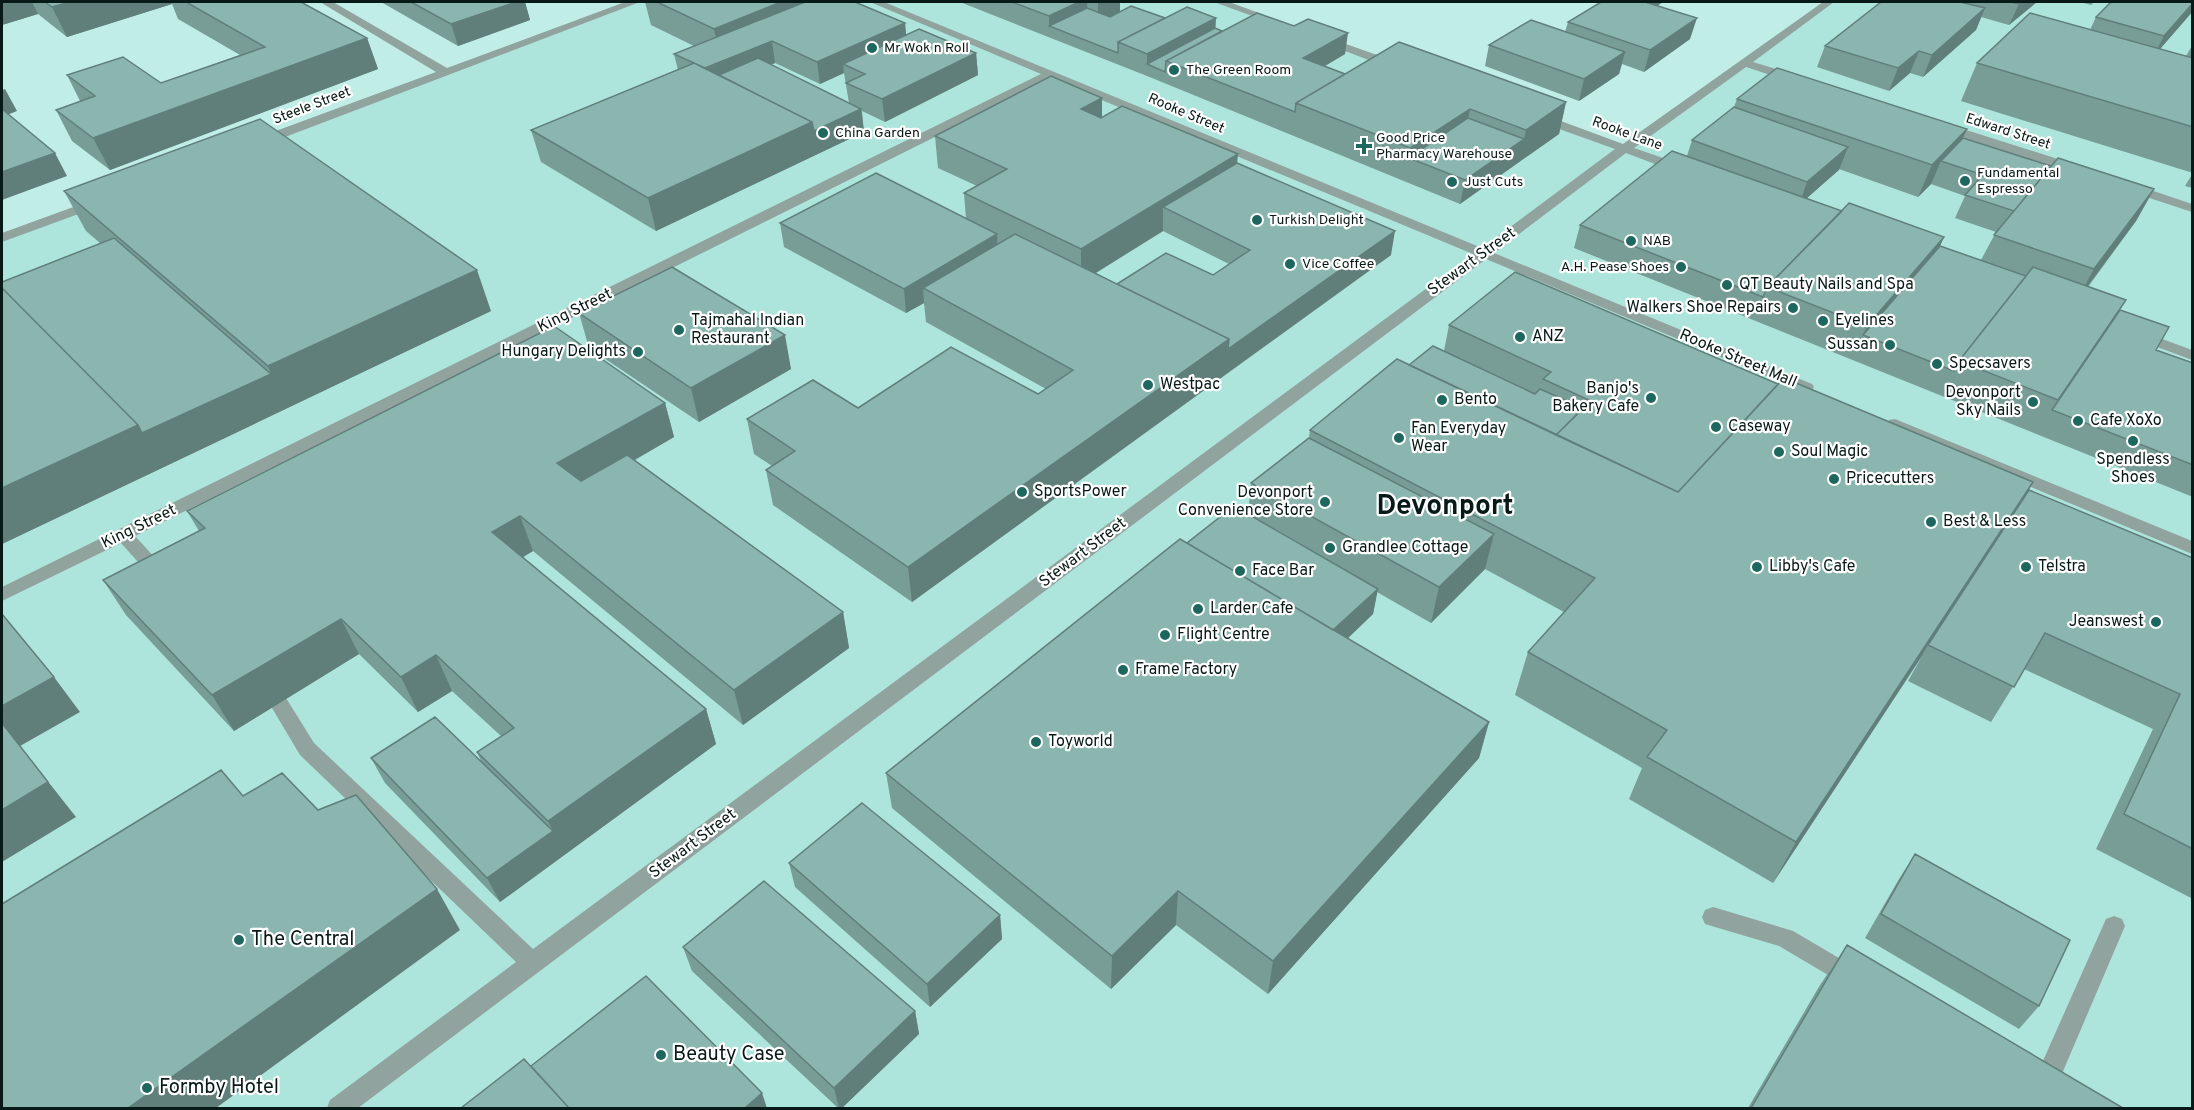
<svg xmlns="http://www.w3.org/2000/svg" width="2194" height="1110" viewBox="0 0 2194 1110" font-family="Overpass,sans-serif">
<rect width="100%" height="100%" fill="#c0eee6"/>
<path fill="#ade4db" d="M634 2H1220L1624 149 1829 2H2192V1108H2V238Z"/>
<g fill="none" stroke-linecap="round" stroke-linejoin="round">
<path fill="#90a39f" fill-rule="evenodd" d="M320 2H333L447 68 625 2H640L264 145H254L253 142 254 139 436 72Z
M870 2H884L1482 248 1615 149 1534 120 1532 117 1534 114H1542L1623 144 1823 2H1834L1753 62 1799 76V82H1791L1746 67 1634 148 1686 166 1688 169 1686 172H1676L1626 153 1494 253 1812 384 1814 387 1812 390H1800L1486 259 358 1108H327L330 1100 516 962 300 755 272 708 254 686 257 681 264 679 271 681 286 698 314 743 533 949 1473 254 1051 79 135 536 167 571 170 576 167 581 161 582 155 581 121 543 2 601V587L1041 74Z
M1214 2H1229L1284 22 1278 25 1274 24Z
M1323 36 1400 63 1402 66 1396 70 1392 69 1319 41V37Z
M1941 122 2083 167 2085 170 2078 174 2073 173 1937 129 1935 126Z
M2130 183 2192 204V212L2125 190 2123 187Z
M98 198 105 202 103 205 2 242V233Z
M2138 330 2192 350V360L2133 338 2130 335Z
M1895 419 2192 541V554L1889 428 1887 424 1889 420Z
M1713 907 1793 931 1861 971 1865 978 1861 985 1853 988 1845 985 1779 946 1705 924 1702 917 1705 910Z
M2114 916 2122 919 2125 926 2052 1097 2043 1101 2034 1097 2031 1089 2034 1081 2106 919Z"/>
</g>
<path fill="#779d96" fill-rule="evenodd" d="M2 2H301L367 38 378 69 110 170 72 141 56 110 80 101 67 75 161 83 240 55 178 19 172 4 67 37 38 14 2 25Z
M381 2H525L530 20 458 46Z
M645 2H855L905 23 906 35 976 53 978 75 885 122 862 111 864 132 656 231 541 162 531 130 678 70 674 54 694 46 651 25ZM775 63 820 84 844 73 849 103 771 65Z
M960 2H1120V12L1165 18 1215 28 1222 31 1345 54 1325 66 1345 74 1566 102 1559 134 1460 204 1147 76Z
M1595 2H1663L1658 5 1690 39 1644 72 1622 64 1619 74 1579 101 1485 66 1489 45 1565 32 1568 22 1599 3Z
M1966 2H2037L2009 25 1981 17 1976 30 1923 77 1910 73 1889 91 1817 67 1825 46 1965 3Z
M2080 2H2094L2091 5Z
M2193 2V11L2160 49 2186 56 2193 44V173L1961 101 1977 63 2090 30 2096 17Z
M1737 99 1967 129 1963 138 2051 166 2154 189 2136 221 2088 287 2126 300 2120 310 2156 350 2193 363V497L1574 248 1580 225 1687 156 1692 140 1734 107ZM1839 169 1918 197 1931 184 1965 196 1955 218 1996 232 1981 260 1940 246 1944 237 1842 211 1806 199Z
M1102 117 1237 163 1391 255 912 602 773 505 766 470 772 466 754 454 747 419 858 408 1038 394 1046 389 926 322 924 303 906 313 784 247 780 223 966 219 964 193 977 186 938 168 935 136ZM1163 231 1229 264 1213 275 1117 284 1096 273Z
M2193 173V188L2185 186Z
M64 191 491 311 2 544V282L100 243 86 231Z
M579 313 791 369 699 422 589 348Z
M1449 325 1778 384 2033 482 2029 490 2193 558V899L2096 849 2153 729 2024 669 1991 722 1908 681 1921 658 1773 883 1629 799 1642 768 1515 695 1528 652 1564 612 1485 569 1431 623 1377 592 1373 614 1347 639 1489 722 1479 758 1268 994 1176 925 1111 989 892 808 886 773 1187 543 1248 515 1251 483 1309 438 1310 430 1409 365 1444 351Z
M665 403 674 437 635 460 843 612 849 648 743 725 533 551 522 558 706 709 716 744 500 902 385 783 371 758 482 763 477 752 501 736 452 691 418 712 359 654 234 731 126 615 103 580 199 531 187 511Z
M1915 854 2039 1006 2019 1029 1865 938 1899 879Z
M789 863 1000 915 1002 939 930 1007 795 887Z
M1847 945 2123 1108H1748L1820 985Z
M683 947 915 1011 919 1034 842 1108H838L692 971Z"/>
<path fill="#617f7a" d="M2 2H32L38 14 2 25Z
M70 2H170L172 4 67 37 52 7Z
M516 2H525L530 20 458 46 451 24Z
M781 2H830L720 59 714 29Z
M1079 2H1087L1088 19 1049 26V16Z
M1098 2H1120V12L1098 23Z
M1646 2H1663L1642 16Z
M2022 2H2037L2009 25 2019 4Z
M2193 3V11L2153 57 2164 36Z
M1985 8 1976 30 1923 77 1932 55Z
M1216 18 1215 39 1166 61 1147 64V54Z
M1697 18 1690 39 1644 72 1650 50Z
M905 23 907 45 843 64 844 73 820 84 817 62Z
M1348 33 1345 54 1301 80 1303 58Z
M367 38 378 69 110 170 93 138Z
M772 41 775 63 723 85 704 69Z
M1919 51 1910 73 1889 91 1898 68Z
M1625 52 1619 74 1579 101 1584 79Z
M976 53 978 75 885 122 882 99Z
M5 89 17 111 2 117V90Z
M1102 98V129L1081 109Z
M1566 102 1559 134 1519 162 1526 130Z
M861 109 864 132 656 231 648 198 812 122Z
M1470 109 1464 141 1409 158 1410 148Z
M1967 129 1953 161H1941L1931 184 1918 197 1932 165Z
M1524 139 1519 162 1460 204 1465 180Z
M1848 147 1839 170 1799 205 1807 182Z
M55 153 67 176 2 200V172Z
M1238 154 1235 186 1163 207V231L1081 282V249Z
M2154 189 2136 221 2075 303 2094 269Z
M1395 231 1391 255 1226 374 1228 349Z
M997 234 998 258 923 288 924 303 906 313 904 289Z
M1944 237 1929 270 1863 335 1867 326Z
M477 270 491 311 162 468 142 433 271 374 268 366Z
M785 335 791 369 699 422 691 388Z
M1229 339 1226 374 912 602 908 567Z
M665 403 674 437 568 498 557 463Z
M138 425 162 468 2 544V488Z
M2033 482 2009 525 1928 645 1921 657 1773 883 1796 842Z
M520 516 533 551 505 567 492 532Z
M1494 534 1485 569 1431 623 1439 587Z
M1378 589 1373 614 1322 663 1326 637Z
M843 612 849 648 743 725 734 690Z
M341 619 359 654 234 731 212 695Z
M436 655 452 691 418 712 401 677Z
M54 677 80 712 20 746 76 817 2 862V706Z
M706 709 716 744 500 902 487 878 553 831 548 821Z
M1489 722 1479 758 1268 994 1273 961Z
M437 889 460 930 216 1108H128Z
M1178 891 1176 925 1111 989 1112 956Z
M1000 915 1002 939 930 1007 927 984Z
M915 1011 919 1034 842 1108H839L834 1088Z
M762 1093 767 1108H745Z"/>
<path fill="#8ab6af" stroke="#617f7a" stroke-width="1.5" d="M45 2H70L52 7Z
M186 2H301L367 38 93 138 56 110 95 96 67 75 123 57 161 83 265 47Z
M411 2H516L451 24Z
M657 2H781L714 29Z
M805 2H855L905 23 817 62 772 41 705 68 674 54Z
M1012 2H1079L1049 16Z
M1601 2H1645L1697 18 1650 50 1568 22Z
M1881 2H1960L1985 8 1932 55 1919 51 1898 68 1825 46Z
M2010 2H2022L2019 4Z
M2111 2H2193V3L2164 36 2096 17Z
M1131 6 1165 18 1118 42V53L1049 26 1087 8 1110 17Z
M1187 7 1216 18 1147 54 1118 42Z
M1257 13 1294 26 1308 19 1348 33 1303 58 1345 74 1296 103 1295 112 1166 61Z
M2030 13 2193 58V127L1977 63Z
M1531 20 1625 52 1584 79 1489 45Z
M1215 28 1222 31 1166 61 1165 72 1147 64Z
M919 29 976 53 882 99 846 83 865 74 843 64Z
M1399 42 1566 102 1526 130 1470 109 1410 148 1296 103Z
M758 58 861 109 814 131 812 122 719 75Z
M694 63 812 122 648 198 531 130Z
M1777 68 1967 129 1932 165 1737 99Z
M1051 76 1102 98 1081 109 1101 118 1122 106 1238 154 1081 249 964 193 1007 169 935 136Z
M1734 107 1848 147 1807 182 1692 140Z
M2 109 55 153 2 172Z
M1468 118 1524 139 1465 180 1409 158Z
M260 119 477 270 268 366 64 191Z
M1963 138 2051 166 2014 211 1965 195 1983 175 1941 161Z
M1672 151 1842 211 1767 287 1763 297 1580 225Z
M2058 158 2154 189 2094 269 1994 235Z
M1237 163 1395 231 1228 349 1229 339 1117 284 1166 253 1213 275 1250 250 1163 207Z
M876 173 997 234 904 289 780 223Z
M1849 203 1944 237 1867 326 1767 287Z
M1015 234 1229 339 908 567 766 470 795 451 747 419 813 380 858 408 951 347 1038 394 1073 370 923 288Z
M114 238 271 374 142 433 138 425 2 288V282Z
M1940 246 2026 276 1959 361 1954 371 1863 335Z
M672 267 785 335 691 388 579 313Z
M2033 267 2126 300 2058 400 1959 361Z
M1515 272 1778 384 1678 492 1556 435 1591 401 1543 379 1551 372 1449 325Z
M2 288 138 425 2 488Z
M2120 310 2169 327 2156 350 2193 363V465L2052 410Z
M554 326 665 403 557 463 581 481 627 455 843 612 734 690 520 516 492 532 706 709 548 821 477 752 514 728 436 655 401 677 341 619 212 695 103 580 205 528 187 511Z
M1433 346 1535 394 1540 389 1583 408 1556 435 1409 365Z
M1397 359 1678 492 1784 378 2033 482 1796 842 1647 757 1667 730 1528 652 1595 578 1310 430Z
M1309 438 1494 534 1439 587 1251 483Z
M2029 490 2193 558V849L2124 814 2180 694 2045 633 2014 687 1928 645Z
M1234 506 1378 589 1333 630 1187 543Z
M1180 539 1489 722 1273 961 1178 891 1112 956 886 773Z
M2 614 54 677 2 706Z
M435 717 553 831 487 878 371 758Z
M2 723 48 782 2 810Z
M221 770 243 796 282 773 318 810 356 795 437 889 128 1108H2V904Z
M862 803 1000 915 927 984 789 863Z
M1915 854 2070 940 2039 1006 1881 914Z
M764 881 915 1011 834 1088 683 947Z
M1847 945 2123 1108H1751Z
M646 976 762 1093 745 1108H569L531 1066Z
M524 1059 569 1108H461Z"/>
<g fill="#1e675f" stroke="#fff" stroke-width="2">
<circle cx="872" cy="48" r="6"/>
<circle cx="1174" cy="70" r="6"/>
<circle cx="823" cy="133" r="6"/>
<path d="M1361 137h6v6h6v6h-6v6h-6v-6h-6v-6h6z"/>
<circle cx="1965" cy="181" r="6"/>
<circle cx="1452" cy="182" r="6"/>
<circle cx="1257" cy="220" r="6"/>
<circle cx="1631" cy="241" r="6"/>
<circle cx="1290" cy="264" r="6"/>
<circle cx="1681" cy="267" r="6"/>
<circle cx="1727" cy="285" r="6"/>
<circle cx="1793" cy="308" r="6"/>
<circle cx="1823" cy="321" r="6"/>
<circle cx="679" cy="330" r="6"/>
<circle cx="1520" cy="337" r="6"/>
<circle cx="1890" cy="345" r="6"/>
<circle cx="638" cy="352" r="6"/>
<circle cx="1937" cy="364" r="6"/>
<circle cx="1148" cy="385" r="6"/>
<circle cx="1651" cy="398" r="6"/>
<circle cx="1442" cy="400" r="6"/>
<circle cx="2033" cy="402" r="6"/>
<circle cx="2078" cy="421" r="6"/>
<circle cx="1716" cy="427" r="6"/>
<circle cx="1399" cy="438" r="6"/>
<circle cx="2133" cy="441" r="6"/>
<circle cx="1779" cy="452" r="6"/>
<circle cx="1834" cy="479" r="6"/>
<circle cx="1022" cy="492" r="6"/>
<circle cx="1325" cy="502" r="6"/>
<circle cx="1931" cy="522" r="6"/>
<circle cx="1330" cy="548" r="6"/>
<circle cx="1757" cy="567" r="6"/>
<circle cx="2026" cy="567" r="6"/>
<circle cx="1240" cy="571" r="6"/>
<circle cx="1198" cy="609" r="6"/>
<circle cx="2156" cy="622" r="6"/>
<circle cx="1165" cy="635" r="6"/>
<circle cx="1123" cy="670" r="6"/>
<circle cx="1036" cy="742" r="6"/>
<circle cx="239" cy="940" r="6"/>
<circle cx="661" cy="1055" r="6"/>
<circle cx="147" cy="1088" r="6"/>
</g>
<g text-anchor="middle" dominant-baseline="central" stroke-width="4.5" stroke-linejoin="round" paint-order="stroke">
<g font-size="14" fill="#081a17" stroke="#fff" text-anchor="start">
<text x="884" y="48">Mr Wok n Roll</text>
<text x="1186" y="70">The Green Room</text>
<text x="835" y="133">China Garden</text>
<text x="1376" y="138">Good Price<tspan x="1376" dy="16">Pharmacy Warehouse</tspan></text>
<text x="1977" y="173">Fundamental<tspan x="1977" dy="16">Espresso</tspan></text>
<text x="1464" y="182">Just Cuts</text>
<text x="1269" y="220">Turkish Delight</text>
<text x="1643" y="241">NAB</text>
<text x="1302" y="264">Vice Coffee</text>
<text x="1669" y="267" text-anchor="end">A.H. Pease Shoes</text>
</g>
<g font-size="14" fill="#081a17" stroke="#fff">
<text transform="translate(312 106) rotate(-21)">Steele Street</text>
<text transform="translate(1186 114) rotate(23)">Rooke Street</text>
<text transform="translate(2008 132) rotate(18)">Edward Street</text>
<text transform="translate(1627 134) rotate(20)">Rooke Lane</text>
</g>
<g font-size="16" fill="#081a17" stroke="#fff">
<text transform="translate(1472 262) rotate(-36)">Stewart Street</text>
<text transform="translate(575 311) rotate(-26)">King Street</text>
<text transform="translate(1738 359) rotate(23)">Rooke Street Mall</text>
<text transform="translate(139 527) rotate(-26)">King Street</text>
<text transform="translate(1083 553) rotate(-37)">Stewart Street</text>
<text transform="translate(693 844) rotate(-37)">Stewart Street</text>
</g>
<g font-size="16" fill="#081a17" stroke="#fff" text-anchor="start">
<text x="1739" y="285">QT Beauty Nails and Spa</text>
<text x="1781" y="308" text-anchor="end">Walkers Shoe Repairs</text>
<text x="691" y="321">Tajmahal Indian<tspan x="691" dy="18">Restaurant</tspan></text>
<text x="1835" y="321">Eyelines</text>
<text x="1532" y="337">ANZ</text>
<text x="1878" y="345" text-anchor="end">Sussan</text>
<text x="626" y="352" text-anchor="end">Hungary Delights</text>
<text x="1949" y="364">Specsavers</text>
<text x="1160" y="385">Westpac</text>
<text x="1639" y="389" text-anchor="end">Banjo's<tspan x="1639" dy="18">Bakery Cafe</tspan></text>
<text x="2021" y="393" text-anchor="end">Devonport<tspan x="2021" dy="18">Sky Nails</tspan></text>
<text x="1454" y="400">Bento</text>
<text x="2090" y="421">Cafe XoXo</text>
<text x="1728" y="427">Caseway</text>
<text x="1411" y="429">Fan Everyday<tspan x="1411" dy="18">Wear</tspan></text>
<text x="1791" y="452">Soul Magic</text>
<text x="2133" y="460" text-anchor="middle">Spendless<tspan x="2133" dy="18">Shoes</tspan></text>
<text x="1846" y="479">Pricecutters</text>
<text x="1034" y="492">SportsPower</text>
<text x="1313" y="493" text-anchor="end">Devonport<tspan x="1313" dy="18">Convenience Store</tspan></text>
<text x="1943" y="522">Best &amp; Less</text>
<text x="1342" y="548">Grandlee Cottage</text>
<text x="1769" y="567">Libby's Cafe</text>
<text x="2038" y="567">Telstra</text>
<text x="1252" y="571">Face Bar</text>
<text x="1210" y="609">Larder Cafe</text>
<text x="2144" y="622" text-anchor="end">Jeanswest</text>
<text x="1177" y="635">Flight Centre</text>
<text x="1135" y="670">Frame Factory</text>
<text x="1048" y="742">Toyworld</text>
</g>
<g font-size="20" fill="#081a17" stroke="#fff" text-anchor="start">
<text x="251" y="940">The Central</text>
<text x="673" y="1055">Beauty Case</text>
<text x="159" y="1088">Formby Hotel</text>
</g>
<g font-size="28" font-weight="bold" fill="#081a17" stroke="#fff">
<text x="1445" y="507">Devonport</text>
</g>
</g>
<rect width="2194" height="1110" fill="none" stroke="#081a17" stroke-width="6"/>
</svg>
